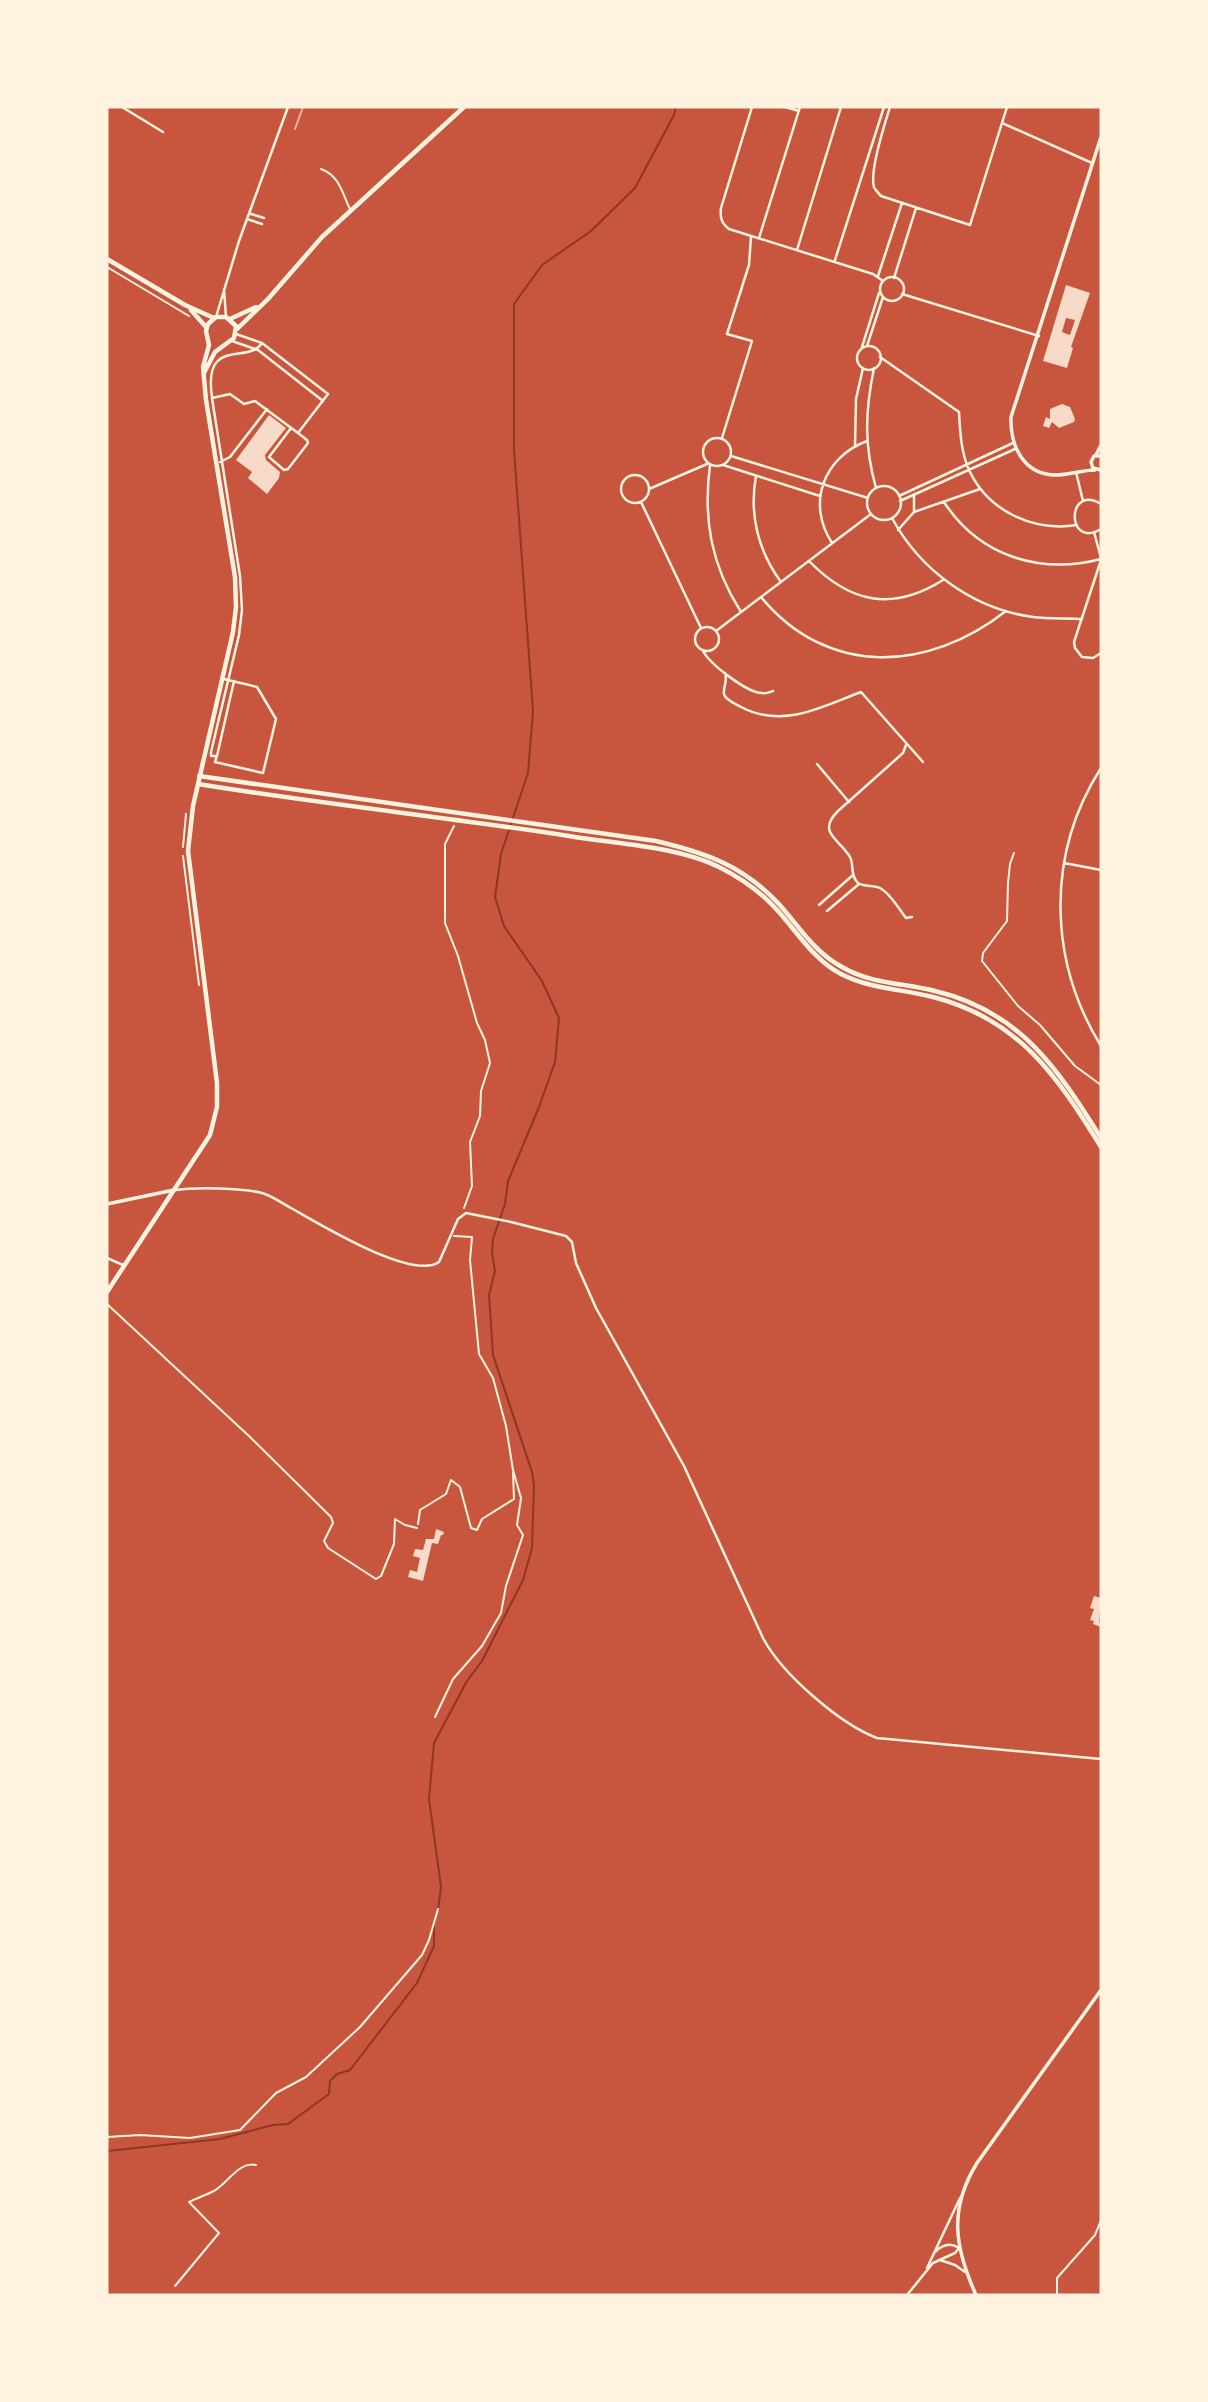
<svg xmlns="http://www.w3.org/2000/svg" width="1208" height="2402" viewBox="0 0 1208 2402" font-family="'Roboto Condensed',sans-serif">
<rect width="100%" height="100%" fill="#c8553d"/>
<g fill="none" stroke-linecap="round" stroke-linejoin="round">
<path stroke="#8f3625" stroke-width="2" d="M438 1910 441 1887 429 1799 434 1743 467 1681 482 1661 523 1580 532 1548 534 1485 532 1472 493 1355 489 1295 495 1271 492 1253 493 1239 505 1204 508 1181 539 1107 555 1062 559 1018 542 981 504 926 495 897 501 854 528 773 533 711 514 450V304L542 265 591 231 635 188 674 115 676 107
M107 2151 220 2139 273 2125 288 2124 329 2094 330 2081 337 2074 350 2070 417 1983 434 1946V1926"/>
</g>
<path fill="#f7dbc8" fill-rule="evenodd" d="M1066 285 1090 293 1071 347 1073 348 1067 368 1043 361ZM1066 318 1075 320 1070 335 1062 332Z
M1062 404 1070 407 1075 419 1074 422 1059 428 1052 422 1049 428 1043 426 1046 417 1050 419V409Z
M269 415 286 428 265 455 266 460 280 472 279 478 267 494 248 478 252 472 236 460Z
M436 1529 444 1532 443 1535H441L438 1544 432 1543 423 1581 408 1577 410 1570 417 1572 420 1558 413 1556 415 1549 423 1550 426 1539H434Z
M1094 1596 1101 1598 1099 1621 1101 1627 1093 1624 1094 1621 1090 1620 1094 1609 1090 1608Z"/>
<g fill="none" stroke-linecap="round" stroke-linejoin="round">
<path stroke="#fff3e0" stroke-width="2" d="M107 267 189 316
M454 826 445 844V923L458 956 477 1023 485 1040 490 1063 481 1091 480 1116 470 1142 472 1186 464 1208
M183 847 186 814
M1014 853 1010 864 1008 883 1007 921 983 953 982 961 1018 1006 1040 1025 1075 1066 1101 1085
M183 856 199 985
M418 1524 420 1510 446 1494 451 1480 460 1487 471 1528 477 1530 482 1519 514 1499 513 1473
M435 1717 453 1679 482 1646 501 1613 506 1586 523 1535 517 1525 521 1498 513 1470 506 1426 493 1378 479 1354 470 1260 472 1237 454 1236
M107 2137 140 2135 190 2138 240 2130 276 2093 306 2077 360 2027 422 1955 429 1940 438 1909
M175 2286 219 2233 189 2202C197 2198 206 2195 214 2191 228 2183 239 2161 256 2165
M1057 2295V2278L1095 2235 1101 2220"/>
<path stroke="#fff3e0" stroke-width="2" d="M107 1304 250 1437 331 1517 333 1523 324 1541 328 1548 376 1579 381 1576 394 1544 395 1519 405 1525 417 1528"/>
<path stroke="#fff3e0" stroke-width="2" d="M321 169C340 176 342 193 350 209"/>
<path stroke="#fff3e0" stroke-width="2.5" d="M122 107 163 132
M752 107 721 208C720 217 721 223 729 229L873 274 883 281
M785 107 799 111
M890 107C885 123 869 171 874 187 874 188 879 194 881 196L970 225 1007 107
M1002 123 1092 163
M251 214 264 218
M247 219 262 224
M759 238 800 107
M797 250 841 107
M835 260 884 107
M878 276 902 203
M880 289a12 12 0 1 1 24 0a12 12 0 1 1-24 0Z
M894 278 916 208
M224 289 226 317
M902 294 1039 336
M216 317 239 241 288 107
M232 341 258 350 323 401
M867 346 883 297
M857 358a12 12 0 1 1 24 0a12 12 0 1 1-24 0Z
M862 347 879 293
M880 357 959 412C960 431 961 452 969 470 988 511 1033 532 1077 525
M874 368C865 412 864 445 876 488
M212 397C203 336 248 365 262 343
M291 428 269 457 284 470 288 469 308 443 307 440 298 433
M703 452a14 14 0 1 1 28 0a14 14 0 1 1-28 0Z
M722 438 752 341 727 334 749 265 751 237
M855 446 856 399 863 368
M731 456 868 498
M220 462 230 457 267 409
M710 465C703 519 711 565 741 612
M723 465 820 496
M1076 472 1083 501
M621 489a14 14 0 1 1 28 0a14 14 0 1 1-28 0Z
M756 476C749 514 758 551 781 582
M867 503a17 17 0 1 1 34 0a17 17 0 1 1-34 0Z
M649 489 707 464
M899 496 1013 443
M900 501 1015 449
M641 502 701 628
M944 502C979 556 1040 575 1101 559
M1101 504C1066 483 1066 550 1101 529
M914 512 980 489
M892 518C920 570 973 609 1033 617 1049 619 1066 618 1082 619
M898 530 914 512V494
M1094 532 1101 558
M832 543C806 503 824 457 867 441
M1101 560 1074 642 1075 648 1082 657 1093 658 1101 653
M809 561C850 603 892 612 943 580
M761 597C828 678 928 672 1006 611
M695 639a12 12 0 1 1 24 0a12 12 0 1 1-24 0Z
M716 631 871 514
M703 651C710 664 747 693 762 693 766 694 770 692 773 691
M725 673C728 682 723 686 724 694 725 700 736 704 741 707 783 729 821 707 861 692L923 762
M224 679C235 682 246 684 257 687L276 719 263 773 215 762 217 756H211V752L239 635 242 610 240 576 212 398 230 394 244 404 255 401 298 433 328 394 262 343 236 334
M906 745 903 753 838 811C816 833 840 839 850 857 854 864 850 876 858 883 864 887 874 885 880 888 890 893 899 909 906 918L912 917
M217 756 234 681
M817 764 849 802
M1101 768C1046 854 1048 960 1101 1046
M1064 863 1101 870
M819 905 853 875
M827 911 859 884
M176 1190C197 1187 242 1188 262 1193 272 1196 282 1203 291 1208 318 1223 412 1281 439 1262L458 1219 466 1213 511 1222 566 1236 572 1242 576 1263 596 1308 684 1466 763 1638C782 1674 840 1724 877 1738L1101 1759
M107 1258 123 1265
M940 2260 955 2265 965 2272
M927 2268 960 2198
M907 2295 933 2263 955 2253 959 2248C950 2242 942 2245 935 2252"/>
<path stroke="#fff3e0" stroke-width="3.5" d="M1096 455 1101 445
M1101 456H1094L1091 462 1093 468 1101 470
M1095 470C1082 470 1069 475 1056 475 1023 475 1010 445 1011 417L1101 137
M107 1204 174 1190
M976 2295C955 2248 948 2210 977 2163L1101 1990"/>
<path stroke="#fff3e0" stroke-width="4.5" d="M107 259 185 305 214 318
M191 310 206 327
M230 319 256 307
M237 329 268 299 322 237 464 107
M199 776 656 841C706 853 742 865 778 903 799 926 814 952 842 967 871 984 903 983 935 991 1020 1011 1058 1069 1101 1138
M198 784C321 804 446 817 569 836 616 844 676 846 719 867 741 878 761 892 778 911 798 933 814 960 841 974 870 989 902 989 933 997 1019 1019 1057 1076 1101 1147
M107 1292 210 1135 217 1107V1083L188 851 193 806 233 632 236 607 235 577 206 400 203 367 209 345 206 331 208 324 216 317H226L236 326 234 338 215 352 204 373"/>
<path stroke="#e9b49f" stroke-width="2" d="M295 129 303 107"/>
</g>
<rect width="1208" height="2402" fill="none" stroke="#fff3e0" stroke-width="217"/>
</svg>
